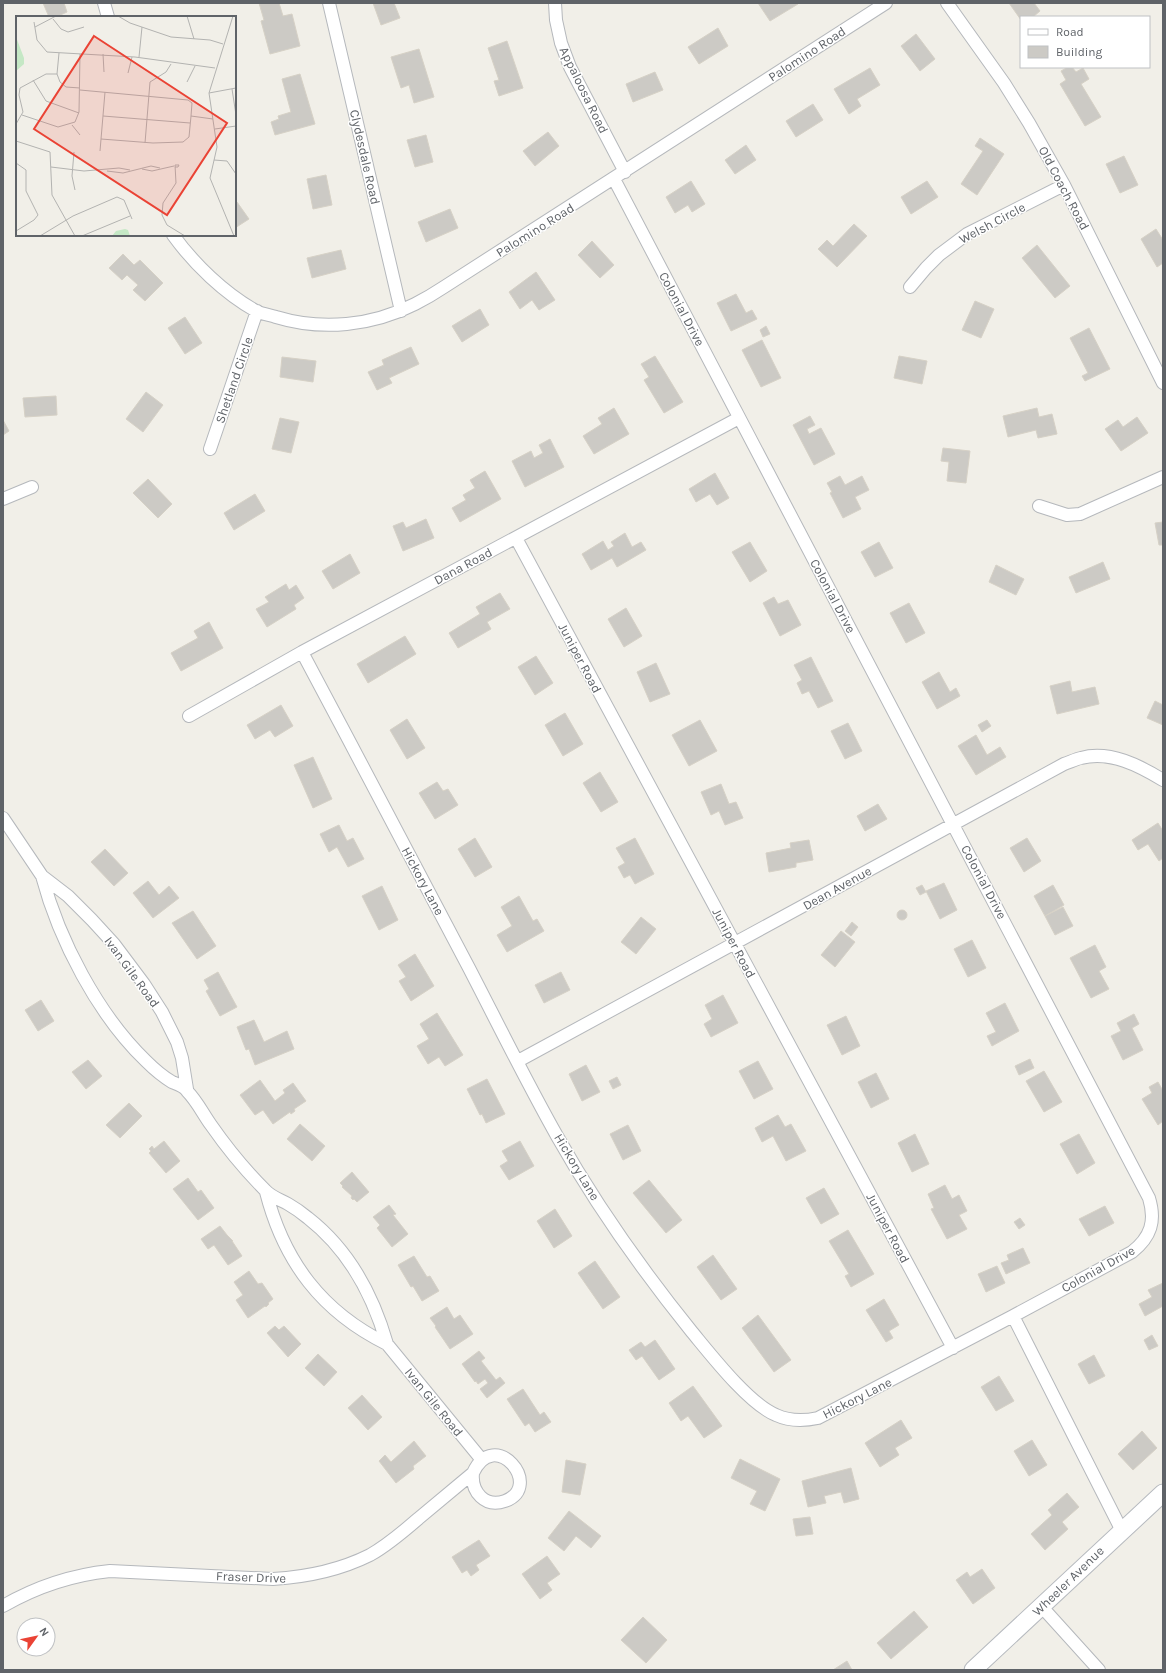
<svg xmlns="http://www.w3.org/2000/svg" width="1166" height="1673" viewBox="0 0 1166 1673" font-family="Karla,sans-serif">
<rect width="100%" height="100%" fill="#f1efe8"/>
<path fill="#cccac5" stroke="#d6d1c6" d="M43 3H64L67 12 56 17H49Z
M259 3H279L283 16 292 14 300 46 270 54 261 21 264 20Z
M373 3H394L400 18 381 25Z
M758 3H797L798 4 770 21Z
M1009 3H1034L1040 11 1033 17H1021V20Z
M718 28 728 46 699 64 688 47Z
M916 34 935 59 920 71 901 46Z
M507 41 523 88 499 96 494 81 499 80 488 48Z
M419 49 434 97 414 103 409 85 401 88 391 57Z
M1068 67H1072L1076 72 1083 68 1089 79 1081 84 1101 117 1085 126 1060 84 1066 80 1061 71Z
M870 68 880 85 857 99 861 106 849 114 834 89Z
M655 72 663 90 633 102 626 84Z
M300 74 315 124 275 135 271 122 279 119 278 116 291 112 282 79Z
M813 104 823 120 796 137 786 121Z
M548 132 559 146 535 166 523 151Z
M426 135 433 162 415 167 407 140Z
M980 138 1004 154 977 195 961 184 983 151 975 146Z
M746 145 756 160 735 174 725 160Z
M1124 156 1138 185 1120 193 1106 164Z
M326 175 332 205 313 209 307 179Z
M691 181 705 204 692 212 688 205 675 213 666 197Z
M927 181 938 197 911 214 901 197Z
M237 202 249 219 235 228V204Z
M450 209 458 228 426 242 418 222Z
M854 224 867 236 837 267 818 249 827 240 833 246Z
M1156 229 1163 240V263L1157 267 1141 239Z
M592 241 614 265 600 278 578 255Z
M1037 245 1070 286 1055 298 1022 258Z
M341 250 346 269 312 278 307 258Z
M123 254 134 265 140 260 163 283 145 301 133 290 138 285 127 275 122 280 109 268Z
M536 272 555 300 539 310 532 300 520 309 509 292Z
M736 294 746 313 752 310 757 319 731 331 717 303Z
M975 301 994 309 981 338 962 330Z
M480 309 489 325 462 342 452 326Z
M185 317 202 343 185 354 168 328Z
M766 326 770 334 763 337 760 330Z
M1089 328 1110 369 1085 381 1082 376 1088 373 1070 338Z
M762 340 781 378 761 387 742 350Z
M411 347 419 364 389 378 392 383 377 390 368 372 384 365 382 360Z
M655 356 683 402 664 413 644 380 649 377 641 364Z
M899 356 927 361 922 384 894 378Z
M282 357 316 361 313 382 280 377Z
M146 392 163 405 143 432 126 419Z
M56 396 57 415 25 417 23 398Z
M614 408 629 434 594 454 583 436 602 424 598 418Z
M1037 408 1039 417 1052 414 1057 434 1038 438 1036 430 1008 437 1003 416Z
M810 416 815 425 807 429 809 434 821 428 835 454 814 465 793 425Z
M1137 417 1148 433 1121 451 1105 429 1118 420 1123 427Z
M280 418 299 422 291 453 272 449Z
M3 420 9 431 3 435Z
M550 439 564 467 525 487 512 461 531 451 534 458 543 453 539 445Z
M943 448 970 451 966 483 947 481 949 462 941 461Z
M485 471 501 499 460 522 452 508 466 500 463 495 475 488 470 480Z
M715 473 729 498 717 505 710 494 696 502 689 489Z
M840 476 845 485 862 476 869 490 855 497 861 509 843 518 830 493 832 492 827 483Z
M148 479 172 504 158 518 133 493Z
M255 494 265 511 234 530 224 513Z
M426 519 434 538 403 551 393 526 403 522 406 528Z
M1163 522V545H1159L1155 523Z
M625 533 632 547 641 542 646 550 617 567 612 558 591 570 582 554 603 541 608 550 614 546 611 542Z
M750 542 767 571 750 582 732 552Z
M879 542 893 568 875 577 861 552Z
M350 554 360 573 333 589 322 571Z
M1103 562 1110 579 1076 593 1069 577Z
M996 565 1024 579 1016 595 989 582Z
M286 584 289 590 296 585 304 598 294 605 296 609 267 627 256 609 269 602 265 597Z
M500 593 510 609 487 622 491 629 458 648 449 633 480 614 476 607Z
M774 597 778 604 788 600 801 625 780 636 763 603Z
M909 603 925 633 906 643 890 613Z
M626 608 642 636 624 647 608 619Z
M209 622 223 648 181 671 171 653 198 638 194 631Z
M405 636 416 654 368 683 357 664Z
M536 656 553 683 535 695 518 667Z
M811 657 833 701 818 708 809 691 802 694 797 683 802 680 794 665Z
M656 663 670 694 650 702 637 672Z
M939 672 950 692 956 688 960 696 937 709 922 682Z
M1070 681 1072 692 1095 687 1099 704 1057 714 1050 686Z
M1155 701 1163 705V725L1147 718Z
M281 705 293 726 275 737 270 730 255 739 247 725Z
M565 713 583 744 563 756 545 725Z
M407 719 425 748 407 759 390 730Z
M700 720 717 751 689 766 672 735Z
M987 720 991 726 982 732 978 725Z
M848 723 862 751 845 759 831 731Z
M976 735 987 755 1000 747 1006 757 976 775 958 746Z
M313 757 332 799 313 808 294 765Z
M600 772 618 802 601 812 583 783Z
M437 782 443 791 448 789 458 805 435 819 419 793Z
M721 784 729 804 736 802 743 818 725 825 719 811 711 815 701 792Z
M878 804 887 819 865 831 857 816Z
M1158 823 1163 831V858L1159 861 1148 844 1138 850 1132 840Z
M339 825 347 841 353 838 364 859 348 867 337 847 329 852 320 834Z
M475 838 492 867 475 877 458 849Z
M635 838 654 874 635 884 630 875 624 878 618 867 625 863 616 848Z
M1027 838 1041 861 1024 872 1010 848Z
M809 840 813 860 796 863V867L769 872 766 853 791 848 790 843Z
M105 849 128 873 114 886 91 862Z
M148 881 159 895 169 886 179 898 153 918 133 893Z
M944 883 957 910 940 919 926 891Z
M922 885 926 892 920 895 916 888Z
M1053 885 1064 905 1045 916 1034 896Z
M382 886 398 920 379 930 362 896Z
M519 896 533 921 537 919 544 931 507 952 497 935 512 926 501 907Z
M1063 907 1073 926 1055 935 1045 916Z
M897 915a5 5 0 1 1 10 0a5 5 0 1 1-10 0Z
M193 911 216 946 197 959 172 923Z
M641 917 656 929 636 954 621 942Z
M852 922 858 927 851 936 845 931Z
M841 931 855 942 835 967 821 955Z
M972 940 986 968 968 977 954 949Z
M1095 945 1106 967 1099 971 1109 989 1091 998 1070 958Z
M415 954 434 986 411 1001 399 981 406 977 398 965Z
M218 972 237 1007 220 1016 206 991 209 989 204 980Z
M561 972 570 990 544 1003 535 985Z
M723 995 738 1023 711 1037 704 1024 712 1019 705 1005Z
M41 1000 54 1021 38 1031 25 1010Z
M1005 1003 1019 1031 992 1046 987 1036 996 1032 986 1013Z
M437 1013 463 1055 445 1066 439 1057 428 1064 417 1046 429 1039 420 1024Z
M1134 1014 1139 1024 1132 1028 1143 1050 1123 1060 1111 1036 1121 1031 1117 1023Z
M846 1016 860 1046 842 1055 827 1025Z
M254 1020 264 1042 287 1031 294 1049 255 1065 249 1049 246 1050 237 1027Z
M1030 1059 1034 1068 1019 1075 1015 1066Z
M88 1060 102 1076 86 1089 72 1072Z
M758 1061 773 1089 754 1099 739 1071Z
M586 1065 600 1092 582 1101 569 1074Z
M1044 1071 1062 1102 1044 1112 1026 1081Z
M876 1073 889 1099 871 1108 858 1082Z
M617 1077 621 1085 613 1089 609 1081Z
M487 1079 505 1114 486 1123 482 1114 480 1115 467 1089Z
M260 1080 275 1101 285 1093 283 1090 293 1083 306 1101 294 1109 295 1111 291 1114 290 1112 273 1124 263 1110 255 1115 240 1095Z
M1158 1082 1163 1091V1121L1158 1125 1142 1099 1152 1093 1149 1087Z
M129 1103 142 1116 120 1138 106 1125Z
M778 1115 785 1127 791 1124 806 1151 786 1161 773 1136 762 1142 755 1128Z
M300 1124 325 1146 312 1161 287 1139Z
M628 1125 641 1151 623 1160 610 1134Z
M915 1134 929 1164 912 1172 898 1143Z
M1079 1134 1095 1163 1077 1174 1060 1144Z
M164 1141 180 1161 166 1173 149 1153 151 1151 149 1149 152 1146 154 1149Z
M520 1141 534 1166 509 1180 500 1166 508 1161 502 1151Z
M352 1172 369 1192 357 1202 354 1199 353 1200 351 1198 352 1196 342 1187 343 1186 340 1183Z
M188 1178 198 1192 201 1190 214 1208 198 1220 173 1189Z
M649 1180 682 1220 666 1233 633 1193Z
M945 1185 952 1199 959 1195 967 1211 959 1215 967 1229 947 1239 931 1209 934 1208 928 1194Z
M824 1188 839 1214 821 1224 806 1198Z
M389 1205 396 1214 393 1215 408 1234 392 1247 377 1228 380 1225 373 1217Z
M1105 1206 1114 1223 1089 1236 1079 1219Z
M555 1209 572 1236 554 1248 537 1221Z
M1020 1218 1025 1225 1019 1229 1014 1222Z
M220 1226 227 1235 233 1241H232L242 1256 228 1265 214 1245 208 1249 201 1239Z
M848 1230 874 1274 851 1287 845 1276 849 1274 829 1241Z
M1023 1248 1030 1263 1006 1274 1001 1263 1009 1260 1007 1255Z
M713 1255 737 1289 721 1300 697 1267Z
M414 1256 427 1277 430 1276 439 1291 422 1301 413 1286 411 1287 398 1265Z
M595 1261 620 1297 603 1309 578 1273Z
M997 1266 1005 1283 986 1292 978 1274Z
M249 1271 258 1284 262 1283 273 1299 268 1303 269 1304 266 1307 265 1306 248 1318 236 1300 243 1295 234 1282Z
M1163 1283V1306L1145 1316 1139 1304 1152 1297 1148 1290Z
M884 1299 899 1325 889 1331 893 1338 886 1342 866 1310Z
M447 1307 454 1319 460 1315 473 1334 450 1349 435 1327 436 1326 430 1318Z
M758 1315 791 1360 774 1372 742 1328Z
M275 1326 279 1330 284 1326 301 1344 288 1357 267 1333Z
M1152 1335 1158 1346 1149 1350 1144 1340Z
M655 1340 675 1369 659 1380 642 1356 636 1360 629 1350 641 1342 645 1347Z
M479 1351 485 1358 481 1361 496 1380 500 1377 505 1383 487 1398 480 1389 488 1383 485 1379 478 1384 476 1381 475 1382 462 1364Z
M318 1354 337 1372 324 1386 305 1368Z
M1094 1355 1105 1376 1089 1384 1078 1364Z
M999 1376 1014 1401 996 1411 981 1387Z
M693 1386 722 1426 704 1438 688 1416 681 1421 669 1403Z
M523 1389 540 1415 544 1412 551 1422 535 1432 529 1423 525 1426 507 1399Z
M362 1395 382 1417 368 1430 348 1408Z
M901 1420 912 1438 895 1448 899 1455 880 1467 865 1443Z
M1142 1431 1157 1448 1133 1470 1118 1454Z
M1032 1440 1047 1465 1029 1476 1014 1451Z
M414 1441 426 1456 413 1466 414 1469 396 1483 379 1461 385 1455 391 1462Z
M740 1459 780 1479 765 1511 750 1504 757 1491 731 1478Z
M566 1460 586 1464 580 1495 562 1492Z
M851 1468 859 1499 844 1503 841 1492 824 1496 826 1503 808 1507 802 1481Z
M1067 1493 1079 1507 1062 1522 1068 1529 1045 1550 1031 1534 1052 1515 1048 1510Z
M569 1511 601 1536 591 1548 576 1536 564 1551 548 1538Z
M810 1517 813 1534 796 1536 793 1519Z
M479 1540 490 1556 476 1565 479 1570 471 1576 467 1570 462 1573 452 1557Z
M547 1556 560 1574 547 1583 552 1590 540 1599 522 1574Z
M982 1569 995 1588 973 1604 956 1580 967 1572 970 1577Z
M914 1611 928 1627 891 1659 877 1643Z
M643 1617 667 1640 646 1663 621 1640Z
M847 1661 852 1670H833Z"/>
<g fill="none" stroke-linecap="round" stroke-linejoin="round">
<defs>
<path id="street" d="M104 3 108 17
M329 3 401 311
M555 3 556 20 561 43 570 67 625 172
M947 3 1004 83 1029 123 1064 185 1163 383
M614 179 1149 1198C1156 1221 1151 1237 1132 1252L1013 1316 1122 1531
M173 235C194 264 224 293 256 311 262 314 270 315 276 317 322 331 372 326 415 304 425 299 435 293 444 287L886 3
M910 287 926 268 939 255 967 234 1064 185
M210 449 257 311
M3 499 32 487
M1039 506 1067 515 1080 514 1163 477
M516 538 953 1348
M302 652C358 757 413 862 469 968 498 1024 526 1081 557 1136 596 1205 642 1270 692 1332 711 1355 749 1404 776 1415 789 1421 804 1421 818 1418L1013 1316
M189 716 302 652 739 418
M3 818 42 876 68 896 92 920 114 944 144 984 162 1012 177 1042 182 1058 187 1089
M42 876C59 940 98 1015 146 1061 154 1069 162 1076 172 1082 177 1084 184 1086 187 1091 197 1101 203 1114 211 1125 227 1148 246 1171 265 1190 271 1197 281 1200 288 1204 295 1208 302 1213 308 1218 349 1250 373 1295 387 1344L482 1460
M518 1061 1064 764C1070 762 1076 759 1081 758 1110 750 1140 766 1163 780
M266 1192C284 1262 322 1312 387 1344
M3 1606C36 1587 71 1575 110 1571L273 1579C306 1577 340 1570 370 1555 388 1545 404 1531 419 1518 437 1503 455 1488 473 1473 494 1426 545 1486 505 1501 485 1508 471 1492 473 1473
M1042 1607 1099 1670"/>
<path id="secondary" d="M973 1670 1163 1493"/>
</defs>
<use href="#street" stroke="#b5b8bc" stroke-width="14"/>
<use href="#secondary" stroke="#b6babf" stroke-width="19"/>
<use href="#street" stroke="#fff" stroke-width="12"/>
<use href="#secondary" stroke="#fff" stroke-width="17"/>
</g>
<g text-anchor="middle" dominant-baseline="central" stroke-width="3" stroke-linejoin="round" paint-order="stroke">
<g font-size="13" fill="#5f6368" stroke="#fff">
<text transform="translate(807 54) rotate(-33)">Palomino Road</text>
<text transform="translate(584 90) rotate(64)">Appaloosa Road</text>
<text transform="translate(365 157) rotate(77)">Clydesdale Road</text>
<text transform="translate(1064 188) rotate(62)">Old Coach Road</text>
<text transform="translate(992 223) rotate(-28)">Welsh Circle</text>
<text transform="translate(535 230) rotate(-32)">Palomino Road</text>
<text transform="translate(682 309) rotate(62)">Colonial Drive</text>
<text transform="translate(234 380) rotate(-71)">Shetland Circle</text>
<text transform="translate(463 566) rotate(-28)">Dana Road</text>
<text transform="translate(833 596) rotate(62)">Colonial Drive</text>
<text transform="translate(580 658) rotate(62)">Juniper Road</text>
<text transform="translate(423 881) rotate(62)">Hickory Lane</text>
<text transform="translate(984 882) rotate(62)">Colonial Drive</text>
<text transform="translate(837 888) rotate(-29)">Dean Avenue</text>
<text transform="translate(734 943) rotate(62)">Juniper Road</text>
<text transform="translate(132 972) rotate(54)">Ivan Gile Road</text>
<text transform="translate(577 1167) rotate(59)">Hickory Lane</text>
<text transform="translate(888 1228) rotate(62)">Juniper Road</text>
<text transform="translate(1098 1269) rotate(-29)">Colonial Drive</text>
<text transform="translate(857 1398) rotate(-27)">Hickory Lane</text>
<text transform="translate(434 1402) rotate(51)">Ivan Gile Road</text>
<text transform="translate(251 1577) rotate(2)">Fraser Drive</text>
<text transform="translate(1068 1581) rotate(-44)">Wheeler Avenue</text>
</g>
</g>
<g transform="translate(16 16)">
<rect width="220" height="220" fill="#f1efe8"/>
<path d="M0 21 8 42V48L0 55ZM109 213 112 214 114 220H96L100 215Z" fill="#c5e8c5"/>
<path fill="none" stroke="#b3b3b1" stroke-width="1" d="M102 0 114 7 155 21 194 24 207 28M171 0 178 23M217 0 193 77 201 131 194 162 218 220M37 3 45 13 52 16 68 11M18 6 21 24 31 36 119 41 199 52M19 11 40 0M43 37 41 58 44 66 50 71 64 72M87 38 88 56M123 41 126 11M112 57 116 41M17 64 30 85 63 97M171 66 179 50M216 73 220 99M64 74 172 84 176 87 175 100 197 103M193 77 220 72M6 99 42 111 59 106 63 96 64 38M87 100 174 107M0 108 7 96 3 79 4 72 30 58H41M56 109 64 119M199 113 220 110M85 123 137 127 167 126 173 121 175 100M0 125 34 136 36 179 59 220M129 127 134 66 150 56 155 48M84 135 89 76M58 136 56 160 59 174M198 144 211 145 220 158M0 147 10 154V175L22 199 18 204 0 215M35 151 68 155 103 152 114 154M159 151H162L163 149H159L160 167 147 187 146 199 151 209 169 220M126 153 136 155 158 150M91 155 107 157 135 150 144 152M24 220 57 200 101 181 108 184 116 203M66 220 114 200"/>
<path fill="#ea4335" fill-opacity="0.15" stroke="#ea4335" stroke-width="2" d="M78 20 211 107 151 199 18 113Z"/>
<rect width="220" height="220" fill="none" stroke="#5f6368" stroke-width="2"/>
</g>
<rect width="1166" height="1673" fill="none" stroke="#5f6368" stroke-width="8"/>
<rect x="1020" y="16" width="130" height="52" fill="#ffffff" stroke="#bfc1c3"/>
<rect x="1028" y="29" width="20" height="6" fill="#ffffff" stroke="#bfc1c3"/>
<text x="1056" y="36" font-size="12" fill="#5f6368">Road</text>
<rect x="1028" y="46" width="20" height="12" fill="#cccac5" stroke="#bfc1c3"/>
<text x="1056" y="56" font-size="12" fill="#5f6368">Building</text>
<g transform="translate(36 1637) rotate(57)"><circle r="19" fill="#ffffff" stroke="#bfc1c3"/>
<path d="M0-3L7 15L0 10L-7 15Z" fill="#ea4335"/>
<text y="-6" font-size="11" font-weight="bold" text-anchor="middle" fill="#5f6368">N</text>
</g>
</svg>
